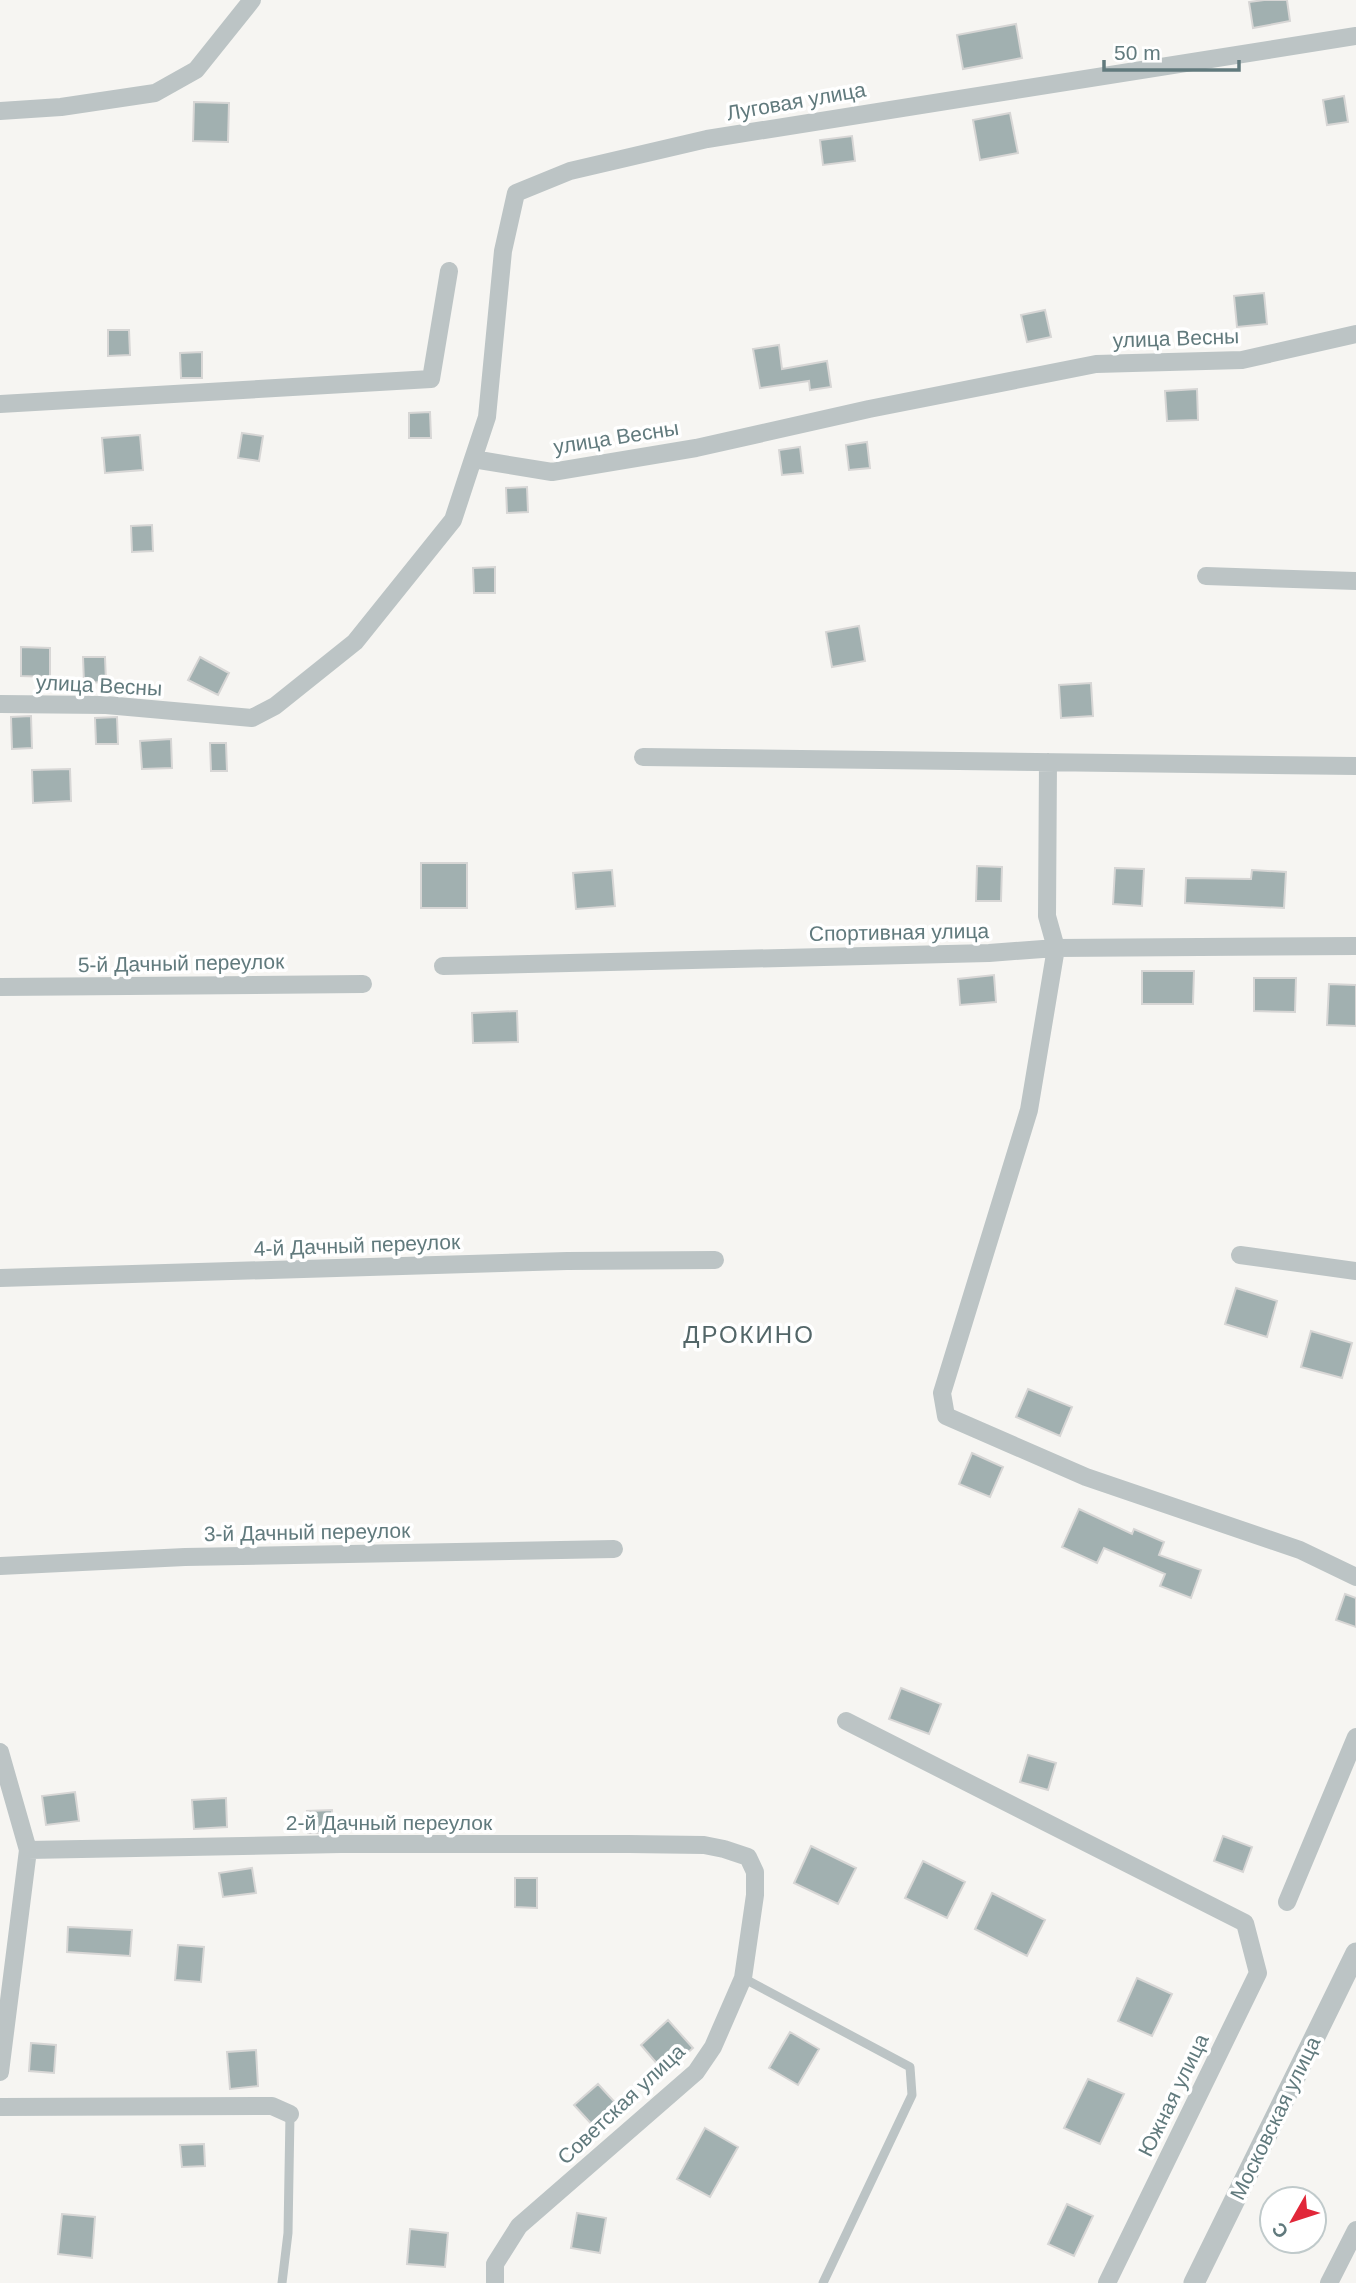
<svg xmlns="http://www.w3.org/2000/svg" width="1356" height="2283" viewBox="0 0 1356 2283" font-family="Arial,sans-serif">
<rect width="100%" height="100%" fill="#f6f5f2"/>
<path fill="#a1b0b0" stroke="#d7d6d5" stroke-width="2" d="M1264 0H1287L1290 21 1253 28 1249 2Z
M1016 24 1022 58 963 69 957 35Z
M1344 96 1348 122 1327 125 1323 100Z
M194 102 229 103 228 142 193 141Z
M1010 113 1018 153 980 160 973 120Z
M852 136 855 161 823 165 820 140Z
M1264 293 1267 324 1237 327 1234 296Z
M1045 310 1051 337 1027 342 1021 315Z
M108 330H129L130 355 108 356Z
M779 345 782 369 827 361 831 387 810 390 809 381 760 388 753 349Z
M202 352V378H181L180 353Z
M1197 389 1198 420 1167 421 1165 391Z
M430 412 431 438H409V413Z
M242 433 263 436 259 461 238 458Z
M140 435 143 470 105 473 102 438Z
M867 442 870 468 849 470 846 445Z
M800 447 803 473 782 475 779 450Z
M527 487 528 512 507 513 506 488Z
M152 525 153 551 132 552 131 526Z
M495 567V593H474L473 568Z
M859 626 865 661 832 667 826 632Z
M21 647 50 648V677L21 676Z
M83 657H105L106 682 84 683Z
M200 657 229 673 218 695 188 680Z
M1091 683 1093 716 1061 718 1059 685Z
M31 716 32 748 12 749 11 717Z
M117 717 118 744H96L95 718Z
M171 739 172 768 142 769 140 741Z
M210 743H226L227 771H211Z
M70 769 71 801 33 803 32 770Z
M421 863H467V908H421Z
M977 866 1002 867 1001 901H976Z
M1115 868 1144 869 1142 906 1113 904Z
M612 870 615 906 576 909 573 873Z
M1252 870 1286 872 1284 908 1185 903 1186 878 1251 879Z
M1142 971H1194L1193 1004H1142Z
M994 975 996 1002 960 1005 958 979Z
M1254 978H1296L1295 1012 1254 1011Z
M1329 984 1356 985V1026L1327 1025Z
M517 1011 518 1042 473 1043 472 1013Z
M1236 1288 1277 1301 1267 1337 1225 1324Z
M1311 1331 1352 1343 1342 1378 1301 1367Z
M1028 1389 1072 1407 1060 1436 1016 1417Z
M972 1453 1003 1467 990 1497 959 1484Z
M1079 1509 1132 1534 1134 1529 1164 1542 1159 1555 1201 1570 1191 1598 1160 1586 1165 1574 1104 1548 1097 1563 1062 1547Z
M1345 1594 1356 1598V1627L1336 1620Z
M901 1688 941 1704 929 1734 889 1719Z
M1028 1755 1056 1763 1048 1790 1020 1782Z
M75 1792 79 1821 46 1825 42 1796Z
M226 1798 227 1827 194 1829 192 1800Z
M332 1810 333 1833H308L307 1811Z
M1223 1836 1252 1847 1243 1872 1214 1861Z
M811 1846 856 1868 838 1904 794 1883Z
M923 1861 965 1882 947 1918 905 1898Z
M252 1868 256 1893 223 1897 219 1873Z
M515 1878H537V1908L515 1907Z
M992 1893 1045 1920 1027 1956 975 1929Z
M68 1927 132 1930 130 1956 67 1952Z
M178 1945 204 1947 201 1982 175 1980Z
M1137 1978 1172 1994 1152 2036 1118 2021Z
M668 2020 693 2048 665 2073 641 2045Z
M790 2032 819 2049 798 2085 769 2068Z
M31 2043 56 2045 54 2073 29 2071Z
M256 2050 258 2086 230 2089 227 2052Z
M1088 2079 1124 2094 1100 2144 1064 2128Z
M598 2084 620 2108 597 2130 574 2105Z
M705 2128 738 2147 710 2197 677 2179Z
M204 2144 205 2166 182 2167 180 2145Z
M1067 2204 1093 2216 1074 2256 1048 2244Z
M577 2213 606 2218 600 2253 571 2248Z
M62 2214 95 2217 92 2258 58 2254Z
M410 2229 448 2233 445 2267 407 2264Z"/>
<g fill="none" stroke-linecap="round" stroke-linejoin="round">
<path stroke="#bcc4c5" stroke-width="9" d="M743 1978 910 2067 912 2095 823 2283
M282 2283 288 2233 290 2114"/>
<path stroke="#bcc4c5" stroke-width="18" d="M0 111 61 107 155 93 196 70 252 0
M0 404 431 379 449 271
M473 459 487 417 503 251 516 193 570 171 707 139 1356 36
M1206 576 1356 581
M0 704 106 705 252 718 275 706 355 642 453 520 473 459 552 472 696 448 869 409 1096 364 1242 360 1356 334
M643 757 1356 766
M1048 762 1047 916 1056 948 1029 1110 942 1393 946 1416 1086 1477 1300 1550 1356 1577
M443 966 989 953 1056 948 1356 946
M0 987 363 984
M1240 1255 1356 1271
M0 1278 567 1261 715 1260
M0 1566 185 1557 614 1549
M846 1721 1245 1923 1258 1973 1107 2283
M0 1752 28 1850 0 2072
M28 1850 341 1844H629L704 1845 724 1849 748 1857 755 1872V1895L743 1978 713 2047 696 2072 519 2226 495 2264V2283
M1287 1902 1356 1737
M0 2107 272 2106 290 2114
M1329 2283 1356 2230"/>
<path stroke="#bcc4c5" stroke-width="21" d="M1194 2283 1356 1953"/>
</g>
<g text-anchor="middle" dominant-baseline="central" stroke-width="7" stroke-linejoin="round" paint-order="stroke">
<g font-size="21" fill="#617a7d" stroke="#fff">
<text transform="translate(796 101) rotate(-10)">Луговая улица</text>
<text transform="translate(1176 338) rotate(-2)">улица Весны</text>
<text transform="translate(616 437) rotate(-9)">улица Весны</text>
<text transform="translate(99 685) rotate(3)">улица Весны</text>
<text transform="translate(899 932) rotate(-1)">Спортивная улица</text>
<text transform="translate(181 963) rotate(-1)">5-й Дачный переулок</text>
<text transform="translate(357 1245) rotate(-2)">4-й Дачный переулок</text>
<text transform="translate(307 1532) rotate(-1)">3-й Дачный переулок</text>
<text x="389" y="1822">2-й Дачный переулок</text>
<text transform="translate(1173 2095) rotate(-64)">Южная улица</text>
<text transform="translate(621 2104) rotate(-43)">Советская улица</text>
<text transform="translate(1275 2118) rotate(-64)">Московская улица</text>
</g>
<g font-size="24" letter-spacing="2" fill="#536668" stroke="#fff">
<text x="749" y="1334">ДРОКИНО</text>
</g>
</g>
<g transform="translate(1293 2220) rotate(231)"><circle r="33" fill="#ffffff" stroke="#c0cacb" stroke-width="2"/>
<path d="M0-5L12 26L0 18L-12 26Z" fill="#e12739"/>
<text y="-10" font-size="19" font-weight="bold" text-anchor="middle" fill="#617a7d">С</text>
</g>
<path d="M1104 60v10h135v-10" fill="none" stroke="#617a7d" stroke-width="3.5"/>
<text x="1114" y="60" font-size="21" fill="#617a7d" stroke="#ffffff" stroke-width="5" paint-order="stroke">50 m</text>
</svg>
